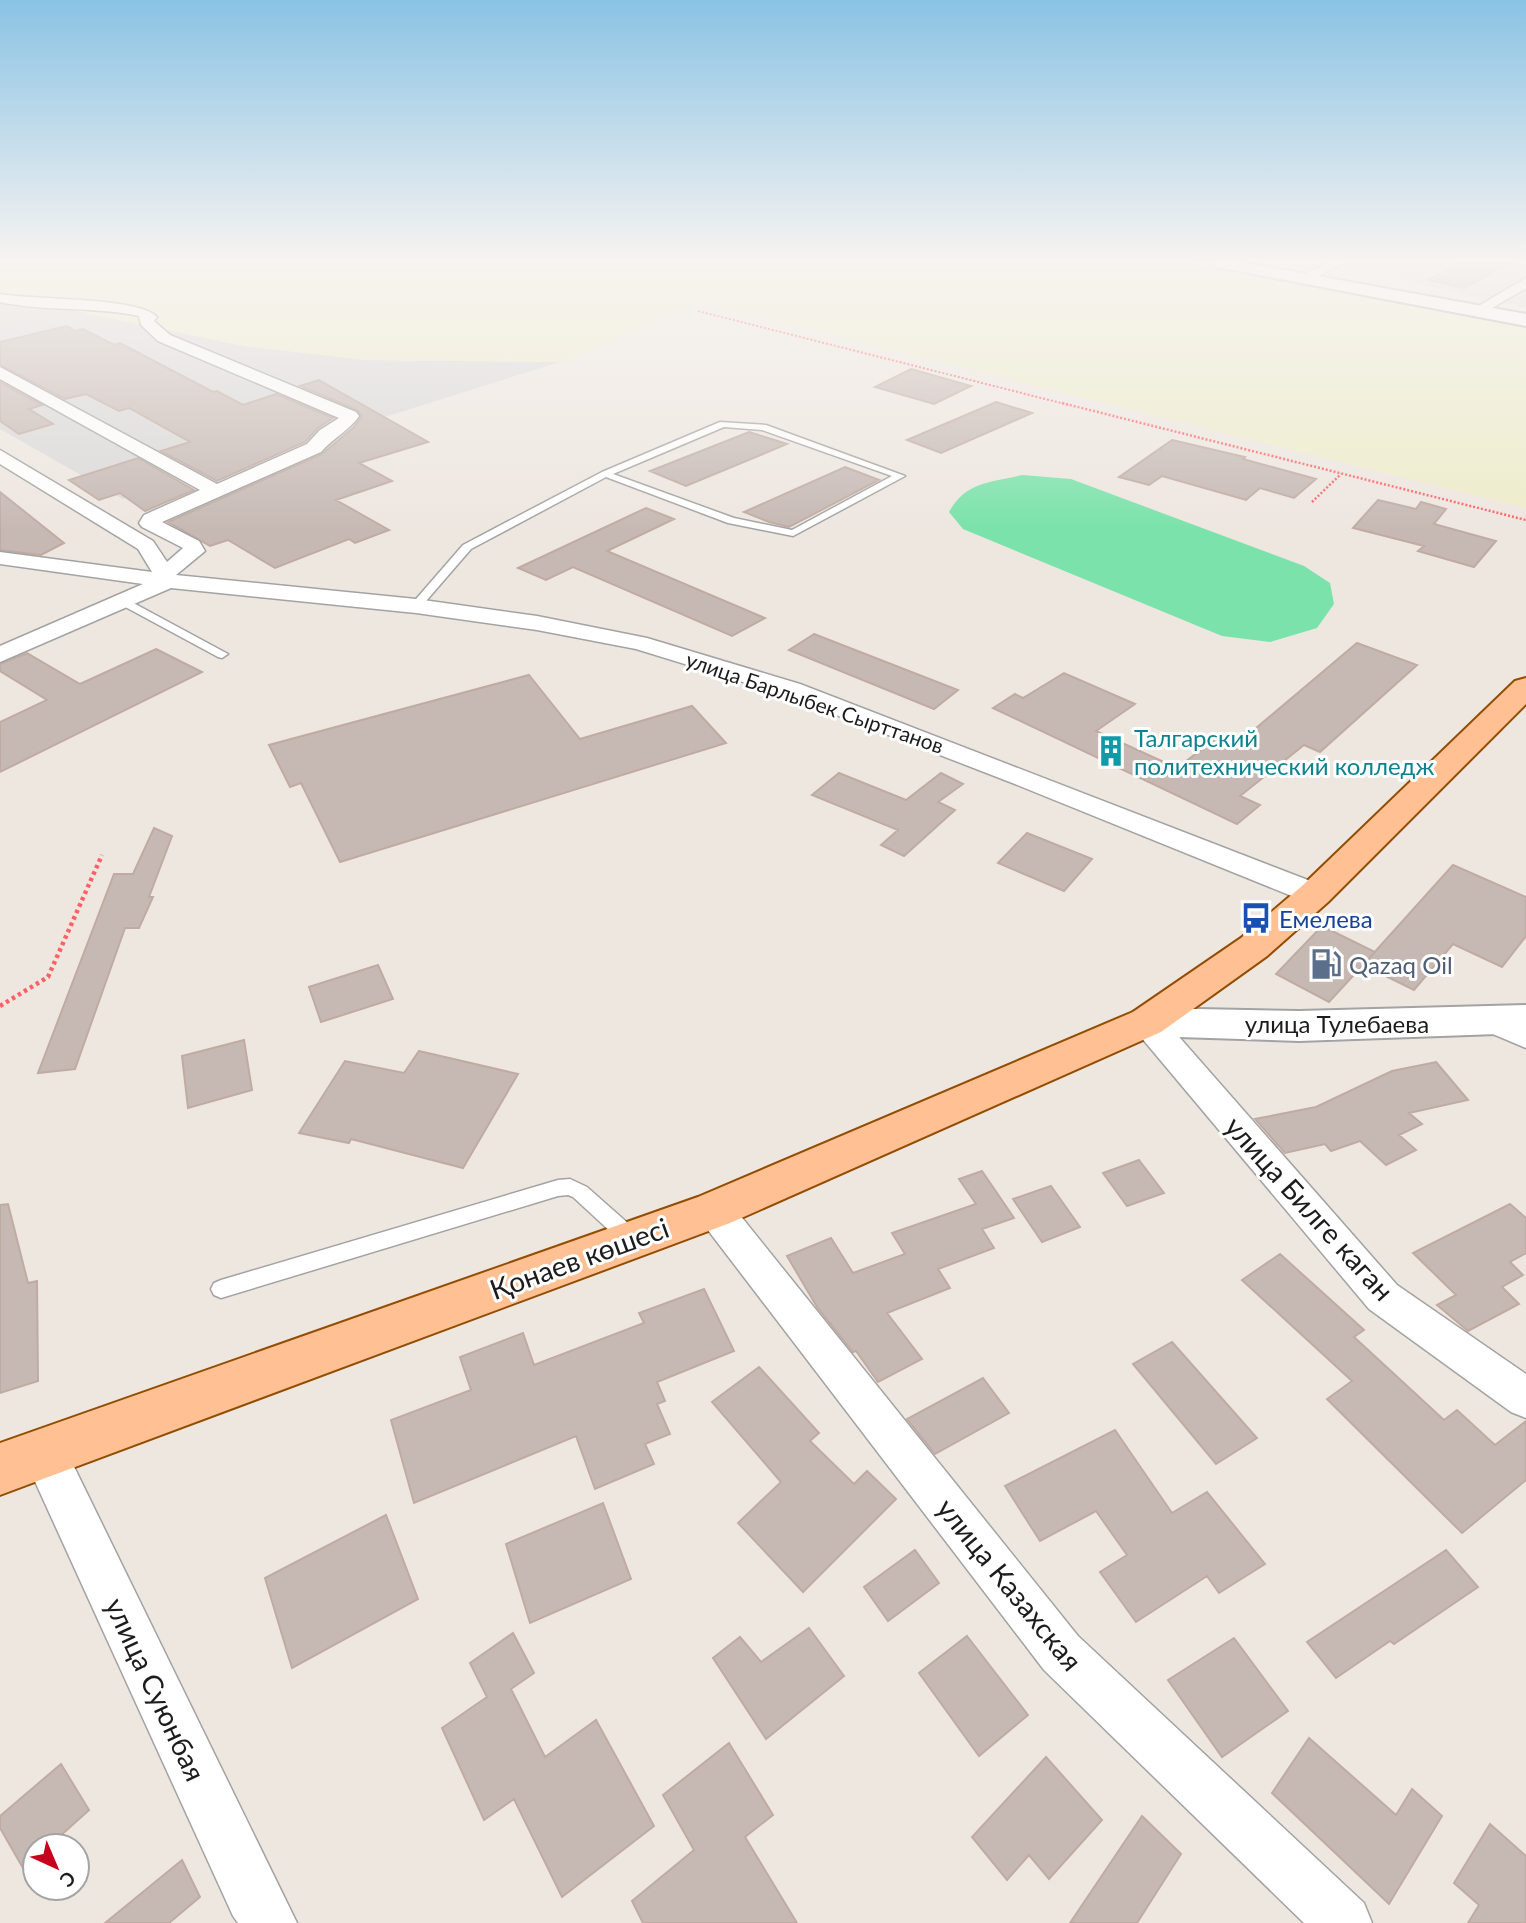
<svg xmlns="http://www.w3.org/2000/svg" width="1526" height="1923" viewBox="0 0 1526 1923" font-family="Lato,sans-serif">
<rect width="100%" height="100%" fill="#eee7e0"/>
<path fill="#dad9d9" d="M1319 262H1526V308Z
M0 295 244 346 367 360 560 362 123 499 0 429Z"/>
<path fill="#eeecca" d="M0 262H1186L1526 327V508L698 302 560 362 367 360 244 346 0 295Z"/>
<path fill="#7ae2aa" d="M1022 475 1071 479 1304 566 1330 583 1334 604 1317 628 1270 642 1222 636 963 529 949 512C966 481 990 483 1022 475Z"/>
<path fill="#c6b9b4" stroke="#c0aba2" stroke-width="2" d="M1463 262H1512L1464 288 1428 280Z
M67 326 75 331 83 329 114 345 120 343 213 392 217 391 243 405 276 394 333 418 318 428 305 442 217 481 161 451 190 442 129 408 119 411 86 394 65 399 0 365V342Z
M911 369 971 386 934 404 875 387Z
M319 380 428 442 359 463 392 481 336 500 389 530 355 543 349 539 275 568 228 540 210 546 168 522 322 454 354 427 362 416 357 410 300 386Z
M0 382 42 405 29 409 53 424 19 434 0 421Z
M996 402 1032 413 941 453 907 440Z
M749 432 787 444 686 486 650 471Z
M1172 440 1245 457 1243 459 1316 479 1294 498 1260 488 1246 500 1162 476 1149 485 1119 477Z
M138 458 194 490 145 511 120 493 99 500 69 480Z
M845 467 879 480 789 527 769 522 744 512Z
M0 492 64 543 41 555 0 550Z
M1378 500 1416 509 1421 502 1446 509 1434 524 1496 541 1474 567 1418 551 1424 546 1353 528Z
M646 508 674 519 607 551 765 618 732 636 573 567 546 580 518 568Z
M814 634 958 690 934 709 789 650Z
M1357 643 1417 665 1320 752 1304 745 1240 796 1260 805 1237 824 993 708 1015 694 1023 698 1064 673 1135 704 1096 731 1177 768 1218 737 1236 745Z
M156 649 202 672 0 772V722L47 700 0 671V664L27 653 80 684Z
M529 675 580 739 692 706 726 743 340 862 301 783 290 787 269 745Z
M839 773 906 800 941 773 963 784 938 802 955 810 904 856 881 845 898 830 812 795Z
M154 828 172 836 149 897H153L139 928H125L75 1069 38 1073 114 874H133Z
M1027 833 1092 859 1064 891 998 863Z
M1453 865 1526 897V936L1502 967 1453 944 1414 990 1363 965Z
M1322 926 1375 952 1329 1002 1276 974Z
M378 965 393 999 321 1022 309 987Z
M244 1040 252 1090 188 1108 182 1056Z
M419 1051 518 1074 463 1168 351 1139 349 1143 299 1133 345 1061 404 1073Z
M1436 1062 1468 1100 1409 1113 1422 1124 1399 1135 1416 1150 1386 1165 1360 1141 1331 1151 1325 1144 1285 1153 1255 1119 1316 1107 1392 1071Z
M1139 1160 1164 1193 1127 1206 1103 1173Z
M982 1171 1014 1218 982 1229 994 1248 938 1269 950 1288 887 1313 922 1359 878 1382 856 1351 853 1352 817 1307 787 1256 831 1238 853 1273 905 1254 892 1233 976 1204 959 1179Z
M1051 1186 1080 1227 1042 1242 1013 1199Z
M8 1204 28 1283 37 1281 38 1381 0 1393V1205Z
M1510 1204 1526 1218V1253L1510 1262 1523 1275 1502 1287 1519 1304 1468 1331 1437 1305 1456 1295 1413 1253Z
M1280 1254 1364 1330 1354 1337 1444 1420 1457 1410 1495 1445 1526 1421V1480L1462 1533 1327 1399 1352 1381 1242 1280Z
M704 1289 734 1351 657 1382 665 1401 657 1404 670 1434 645 1444 654 1464 595 1489 576 1436 414 1503 391 1420 471 1390 460 1357 523 1333 534 1365 644 1323 639 1313Z
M1172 1342 1257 1438 1216 1464 1133 1364Z
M759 1367 819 1433 810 1441 854 1484 867 1471 896 1499 803 1592 738 1523 781 1482 712 1402Z
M983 1378 1009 1413 935 1454 907 1419Z
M1115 1430 1172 1513 1207 1492 1265 1564 1219 1593 1207 1576 1136 1622 1100 1572 1127 1555 1096 1511 1040 1541 1005 1486Z
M603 1503 631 1579 530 1623 506 1544Z
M386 1515 418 1599 292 1668 265 1578Z
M915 1550 939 1583 888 1621 864 1587Z
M1446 1550 1478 1587 1394 1644 1390 1641 1336 1678 1307 1642Z
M809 1628 844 1676 766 1739 713 1658 740 1637 761 1662Z
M513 1633 534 1673 511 1689 545 1757 596 1720 654 1826 562 1897 514 1799 484 1820 442 1728 487 1697 470 1663Z
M967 1636 1028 1715 979 1756 919 1673Z
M1234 1638 1288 1711 1222 1757 1168 1680Z
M1309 1738 1396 1815 1412 1789 1442 1816 1389 1904 1272 1793Z
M729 1743 773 1815 745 1837 797 1923H643L632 1901 694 1850 663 1795Z
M1046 1757 1102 1820 1049 1879 1029 1855 1007 1880 972 1837Z
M61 1764 89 1810 49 1846H35V1889L0 1828V1816Z
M1142 1816 1181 1854 1137 1923H1070Z
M1490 1824 1526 1856V1923H1468L1479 1905 1454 1883Z
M182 1860 200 1897 169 1923H105Z"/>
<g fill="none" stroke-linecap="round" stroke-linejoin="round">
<defs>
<path id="service" d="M720 422 766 425 905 476 793 536 728 523 606 477 471 549 420 608 410 606 463 545 602 472ZM724 427 762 430 892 476 792 530 734 518 613 474Z
M118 599H126L228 654 222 658 218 657 118 603Z
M570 1179 587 1187 639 1233 642 1239 639 1245 632 1247 625 1245 573 1197 568 1195 558 1196 221 1298 214 1295 211 1289 214 1283 221 1280 558 1180Z"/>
<path id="minor" d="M1329 262H1346L1309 281H1299L1297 278Z
M1526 278V288L1482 314 1477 315 1470 311Z
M0 294C32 300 140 297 157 317L154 321 170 335 356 412 359 416C352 428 332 439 321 452L162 522 199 541 205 551 176 575 416 599 537 616 647 638 800 684 1326 887 1330 894 1326 901 1315 904 1304 901 1015 784 782 694 636 649 537 630 416 613 171 588 0 662V646L143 584 0 564V552L152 572 138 549 0 464V450L153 541 167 562 183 548 142 527 139 523 144 515 200 490 0 379V367L217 484 307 444 320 430 339 418 158 341 141 325 139 316C93 306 46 312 0 302Z
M1493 1009 1526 1022V1048L1481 1029 1476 1021 1481 1013Z
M1147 1010 1159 1014 1397 1285 1526 1374V1418L1511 1412 1369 1309 1135 1030 1130 1022 1135 1014Z
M714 1195 727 1199 1078 1636 1364 1903 1372 1923H1304L1044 1670 701 1221 695 1210 701 1199Z
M44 1432 60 1438 297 1923H238L233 1916 22 1453 28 1438Z"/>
<path id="tertiary" d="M1209 262H1241L1526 314V326L1217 267Z
M1526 1005V1033L1299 1041 1147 1036 1133 1032 1127 1022 1133 1012 1147 1008 1299 1011Z"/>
<path id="primary" d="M1526 678V704L1328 902 1267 956 1161 1032 730 1223 0 1495V1443L698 1197 1133 1012 1241 938 1302 886 1515 681Z"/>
</defs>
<use href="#service" stroke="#a3a3a3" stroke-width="3"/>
<use href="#minor" stroke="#a3a3a3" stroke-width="3"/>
<use href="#tertiary" stroke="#a3a3a3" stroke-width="4"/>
<use href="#primary" stroke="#934d00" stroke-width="4"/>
<path stroke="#ff6067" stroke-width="2" stroke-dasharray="2 2" stroke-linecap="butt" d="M698 311 1069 405"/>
<path stroke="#ff6067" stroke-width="2.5" stroke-dasharray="2 2" stroke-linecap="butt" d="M1062 403 1526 520
M1312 502 1341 474"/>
<path stroke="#ff6067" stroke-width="4.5" stroke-dasharray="3.5 3.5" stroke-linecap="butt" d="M0 1006 48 977 102 855"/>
<use href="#service" fill="#fff" fill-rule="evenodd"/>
<use href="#minor" fill="#fff" fill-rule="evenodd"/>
<use href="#tertiary" fill="#fff" fill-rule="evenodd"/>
<use href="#primary" fill="#ffc194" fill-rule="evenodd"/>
</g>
<linearGradient id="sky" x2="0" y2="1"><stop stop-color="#8ac3e4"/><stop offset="0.49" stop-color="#f7f4f1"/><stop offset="1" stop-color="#f7f4f1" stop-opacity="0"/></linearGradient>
<rect width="1526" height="531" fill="url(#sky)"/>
<defs>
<symbol id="building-bare" viewBox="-9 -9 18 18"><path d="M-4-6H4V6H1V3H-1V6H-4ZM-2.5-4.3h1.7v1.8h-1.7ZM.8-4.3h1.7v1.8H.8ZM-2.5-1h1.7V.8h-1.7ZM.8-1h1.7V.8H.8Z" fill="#0f9aa8" stroke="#fff" stroke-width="2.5" paint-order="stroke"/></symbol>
<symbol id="bus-bare" viewBox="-9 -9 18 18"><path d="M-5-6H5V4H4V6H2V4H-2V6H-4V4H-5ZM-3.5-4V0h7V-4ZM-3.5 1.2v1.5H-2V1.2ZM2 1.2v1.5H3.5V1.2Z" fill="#1a4fb4" stroke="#fff" stroke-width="2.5" paint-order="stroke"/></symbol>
<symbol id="fuel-bare" viewBox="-9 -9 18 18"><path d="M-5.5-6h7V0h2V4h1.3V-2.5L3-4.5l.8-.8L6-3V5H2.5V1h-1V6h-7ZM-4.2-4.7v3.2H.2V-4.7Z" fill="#5c6f8a" stroke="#fff" stroke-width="2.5" paint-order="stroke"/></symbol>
</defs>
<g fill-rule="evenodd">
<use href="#building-bare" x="1089" y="729" width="44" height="44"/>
<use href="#bus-bare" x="1234" y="896" width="44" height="44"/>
<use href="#fuel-bare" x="1304" y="942" width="44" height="44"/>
</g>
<g text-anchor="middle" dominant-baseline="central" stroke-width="6" stroke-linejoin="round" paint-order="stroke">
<g font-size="21" fill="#1c1c1c" stroke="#fff">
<text transform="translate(815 702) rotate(19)">улица Барлыбек Сырттанов</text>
</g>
<g font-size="24" fill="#0d838f" stroke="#fff" text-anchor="start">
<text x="1134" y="737">Талгарский<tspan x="1134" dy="28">политехнический колледж</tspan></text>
</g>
<g font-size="24" fill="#164399" stroke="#fff" text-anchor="start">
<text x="1279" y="918">Емелева</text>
</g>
<g font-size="24" fill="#4e5e75" stroke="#fff" text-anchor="start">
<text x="1349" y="964">Qazaq Oil</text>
</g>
<g font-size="24" fill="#1c1c1c" stroke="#fff">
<text x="1337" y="1023">улица Тулебаева</text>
</g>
<g font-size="28" fill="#1c1c1c" stroke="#fff">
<text transform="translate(1310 1208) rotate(48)">улица Билге каган</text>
<text transform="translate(579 1258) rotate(-20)">Қонаев көшесі</text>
<text transform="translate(1010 1584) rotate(51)">улица Казахская</text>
<text transform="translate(156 1689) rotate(65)">улица Суюнбая</text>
</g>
</g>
<g transform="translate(56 1867) rotate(136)"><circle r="33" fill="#ffffff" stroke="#a4a4a4" stroke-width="2"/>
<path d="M0-5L12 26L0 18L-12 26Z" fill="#c7001d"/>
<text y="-10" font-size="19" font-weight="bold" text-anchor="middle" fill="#1c1c1c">С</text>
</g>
</svg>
